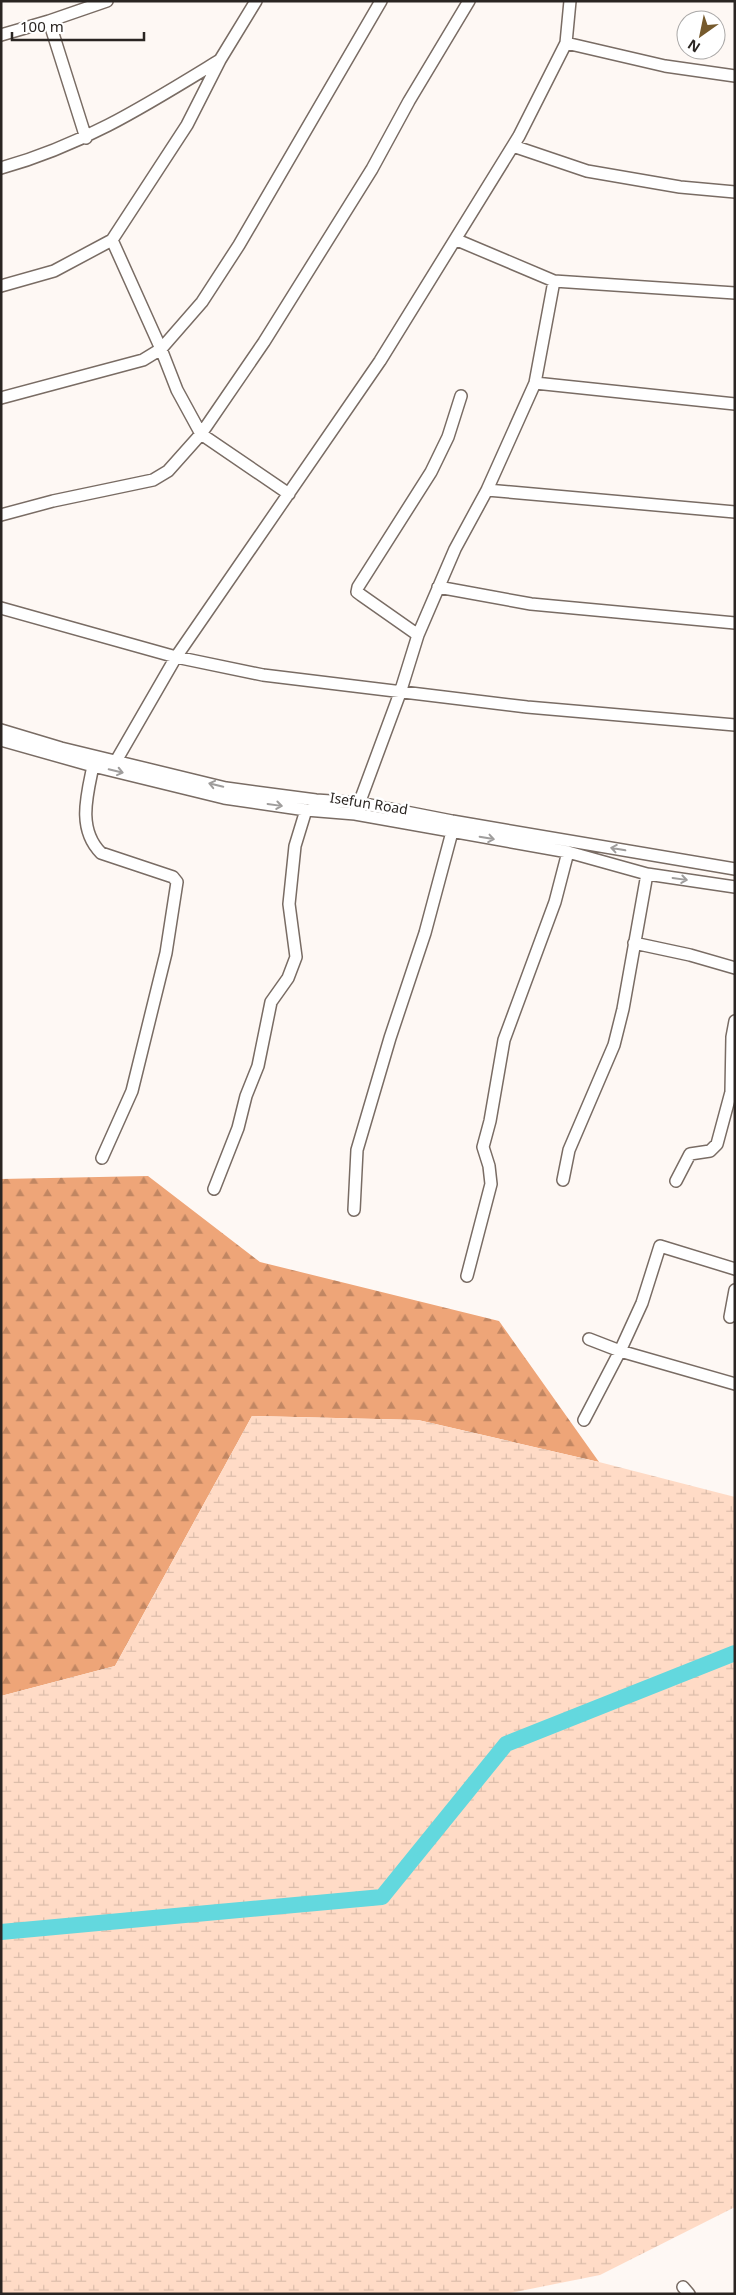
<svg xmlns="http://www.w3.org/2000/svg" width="736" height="2295" viewBox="0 0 736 2295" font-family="'Noto Sans',sans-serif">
<defs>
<pattern id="forest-firs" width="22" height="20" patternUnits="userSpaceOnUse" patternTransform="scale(1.25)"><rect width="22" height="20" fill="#eea578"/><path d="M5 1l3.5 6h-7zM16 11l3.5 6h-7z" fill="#c18662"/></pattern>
<pattern id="wetland-marsh" width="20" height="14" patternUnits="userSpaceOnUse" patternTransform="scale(1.25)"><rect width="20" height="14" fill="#ffdbc6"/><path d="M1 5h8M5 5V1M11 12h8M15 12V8" fill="none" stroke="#dbbcaa"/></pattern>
</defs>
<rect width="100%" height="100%" fill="#fef8f4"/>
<path fill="url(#forest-firs)" d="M148 1176 260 1262 499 1321 599 1462 418 1420 252 1416 115 1666 1 1696V1179Z"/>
<path fill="url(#wetland-marsh)" d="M252 1416 418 1420 599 1462 735 1497V2207L600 2275 505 2294H1V1696L115 1666Z"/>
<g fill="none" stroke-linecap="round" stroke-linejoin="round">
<path stroke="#63d8de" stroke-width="16" d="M1 1932 382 1897 506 1744 735 1653"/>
<defs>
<path id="minor" d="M49 21 107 1
M1 35 49 21 86 138
M566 43 665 66 735 76
M513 146 587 171 680 187 735 192
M1 168C84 145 148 104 220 60
M112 240 161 349 177 390 201 434 289 494
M457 240 554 281 735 293
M1 286 54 271 112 240 187 125 220 60 256 1
M535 383 735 404
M1 398 143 360 161 349 202 302 239 245 381 1
M487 490 735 512
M1 515 53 501 153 480 168 471 201 434 264 342 372 169 409 101 469 1
M438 587 531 604 735 623
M1 608 176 657 263 675 527 707 735 725
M418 635 361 595 357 592 358 587 431 472 448 437 461 396
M1 730 61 748 226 788 316 800 360 803 452 821 735 869
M1 740 93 766 224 798 306 810 355 814 568 852 647 874 735 887
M116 761 176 657 380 361 519 136 566 43 570 1
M93 766C87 795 77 829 101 853L173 877 177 882 166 953 132 1091 102 1158
M357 809 400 693 418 635 455 549 487 490 535 383 554 281
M634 943 690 955 735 968
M563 1180 569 1150 614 1045 623 1009 647 874
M676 1181 690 1154 710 1151 717 1144 731 1092 732 1037 735 1021
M214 1189 238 1128 246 1096 258 1066 271 1002 288 978 296 957 289 904 295 846 306 810
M354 1210 357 1150 390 1038 425 933 452 832
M467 1276 491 1184 489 1166 483 1147 490 1121 504 1040 555 902 568 852
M730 1317 735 1290
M589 1339 620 1351 735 1384
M584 1420 620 1351 642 1303 660 1246 735 1269
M683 2287 689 2294"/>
</defs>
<use href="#minor" stroke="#796c64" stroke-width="14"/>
<use href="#minor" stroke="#fff" stroke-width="11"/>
</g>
<defs><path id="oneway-shaft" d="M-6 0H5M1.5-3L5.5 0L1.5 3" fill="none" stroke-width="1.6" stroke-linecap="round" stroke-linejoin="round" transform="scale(1.25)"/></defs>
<g stroke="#9f9d9c">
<use href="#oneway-shaft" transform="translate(116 771) rotate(13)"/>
<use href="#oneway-shaft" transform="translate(216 785) rotate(-166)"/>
<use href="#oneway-shaft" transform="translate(275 805) rotate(8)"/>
<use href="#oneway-shaft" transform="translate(487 838) rotate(10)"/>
<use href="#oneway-shaft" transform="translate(618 849) rotate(-170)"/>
<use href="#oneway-shaft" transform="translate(680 879) rotate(8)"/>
</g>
<g text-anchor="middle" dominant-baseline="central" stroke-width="5" stroke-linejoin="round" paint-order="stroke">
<g font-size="14" fill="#2a2522" stroke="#fff">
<text transform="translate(369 803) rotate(9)">Isefun Road</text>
</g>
</g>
<rect width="736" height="2295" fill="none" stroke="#2a2522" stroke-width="5"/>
<g transform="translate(701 35) rotate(213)"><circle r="24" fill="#ffffff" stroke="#aaa8a7"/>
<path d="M0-4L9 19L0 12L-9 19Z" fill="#765a2d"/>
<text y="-8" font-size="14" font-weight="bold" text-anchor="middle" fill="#2a2522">N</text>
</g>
<path d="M12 32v8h132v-8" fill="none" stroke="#2a2522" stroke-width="2.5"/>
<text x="20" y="32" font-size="15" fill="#2a2522" stroke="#ffffff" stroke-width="4" paint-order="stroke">100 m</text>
</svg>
